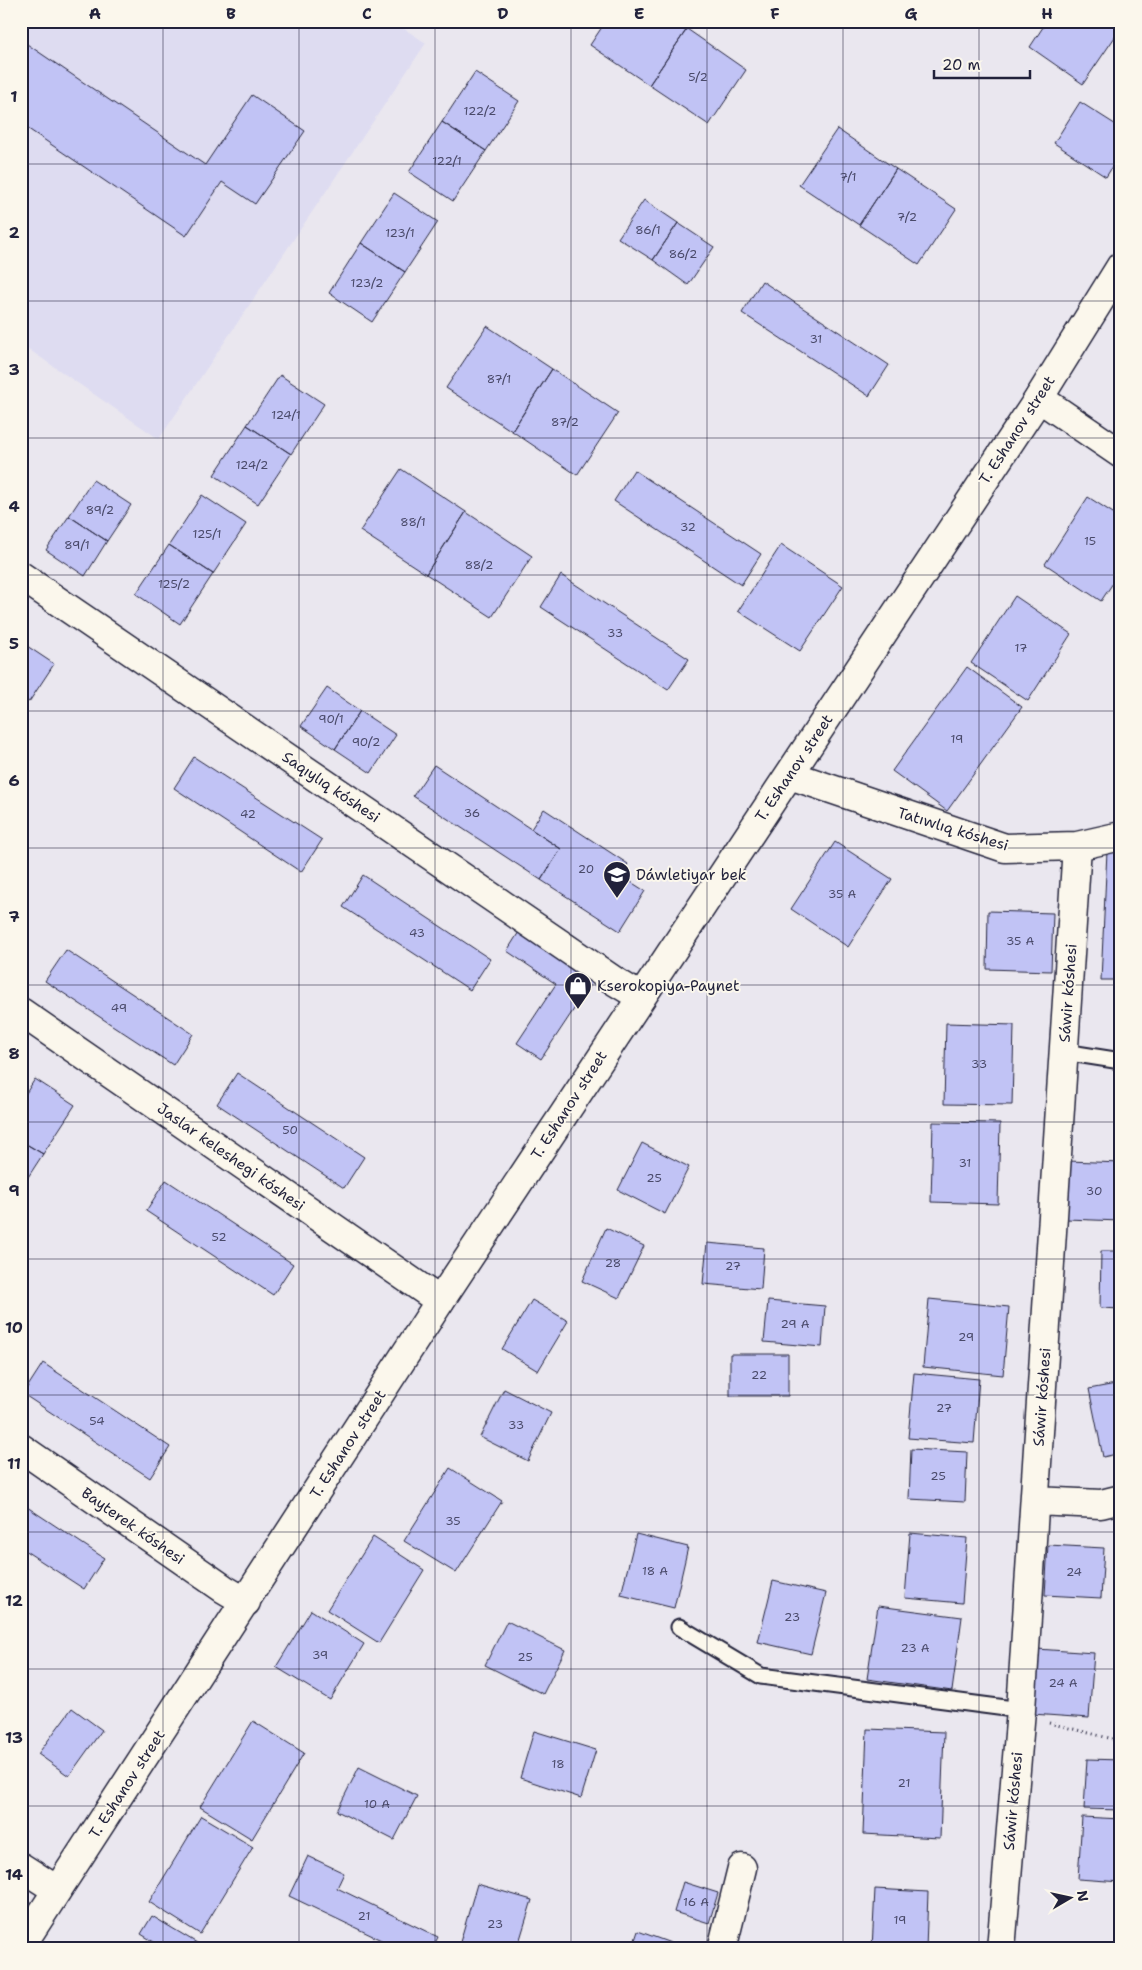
<svg xmlns="http://www.w3.org/2000/svg" width="1142" height="1970" viewBox="0 0 1142 1970" font-family="'Shantell Sans',sans-serif">
<rect width="100%" height="100%" fill="#eae7ef"/>
<filter id="ink" filterUnits="userSpaceOnUse"><feTurbulence type="fractalNoise" baseFrequency=".02" numOctaves="2"/><feDisplacementMap in="SourceGraphic" scale="10" xChannelSelector="R" yChannelSelector="G"/><feConvolveMatrix kernelMatrix="1 2 1 2 8 2 1 2 1" color-interpolation-filters="sRGB"/></filter>
<g filter="url(#ink)">
<path fill="#dedcf1" d="M21 21H392L426 43 159 439 21 344Z"/>
<path fill="#c1c3f5" stroke="#22223b" d="M606 21H675L687 29 649 85 590 45Z
M1047 21H1121V28L1083 84 1030 47Z
M687 29 746 70 709 125 649 85Z
M21 40 205 165 252 95 305 131 255 204 222 182 186 236 21 124Z
M475 72 519 101 486 151 442 122Z
M1080 102 1121 128V153L1106 177 1054 143Z
M442 122 486 151 453 201 409 172Z
M837 129 896 169 859 225 799 185Z
M896 169 956 209 919 265 859 225Z
M394 193 438 222 405 272 361 243Z
M644 200 678 223 653 260 618 238Z
M678 223 714 247 688 285 653 260Z
M361 243 405 272 372 322 329 293Z
M762 281 889 365 869 396 742 313Z
M487 326 552 369 512 431 446 388Z
M552 369 618 413 577 475 512 431Z
M280 375 324 404 291 454 247 425Z
M247 425 291 454 258 504 214 475Z
M401 469 466 512 426 574 360 531Z
M634 470 761 554 741 585 614 501Z
M93 480 131 505 107 541 69 516Z
M202 495 246 524 213 574 169 545Z
M1088 497 1121 518V571L1101 601 1045 564Z
M466 512 532 556 492 617 426 574Z
M69 516 107 541 85 576 46 550Z
M169 545 213 574 180 624 136 594Z
M781 545 843 586 800 651 738 611Z
M561 575 689 659 668 690 541 607Z
M1015 596 1071 634 1028 701 971 663Z
M21 642 54 664 29 702 21 697Z
M967 667 1022 707 947 811 892 771Z
M327 688 360 711 335 749 301 726Z
M360 711 396 735 371 773 335 749Z
M194 757 322 840 301 872 174 788Z
M434 765 561 849 541 880 413 796Z
M544 809 628 864 620 875 645 891 620 931 541 880 561 849 531 829Z
M835 842 892 879 848 947 791 909Z
M1107 851 1121 852V980H1101Z
M363 875 490 959 470 990 343 907Z
M988 911 1053 913 1051 971 987 969Z
M522 927 596 976 541 1059 517 1043 556 984 507 951Z
M66 950 193 1034 173 1065 45 981Z
M946 1023 1014 1025 1012 1105 944 1104Z
M237 1073 364 1157 344 1188 217 1104Z
M35 1079 75 1105 43 1154 21 1141V1101Z
M933 1122 1000 1123 998 1204 931 1202Z
M21 1141 43 1154 21 1188Z
M642 1143 689 1167 665 1214 618 1190Z
M1068 1161 1121 1163V1221L1066 1219Z
M166 1180 293 1264 273 1295 146 1211Z
M606 1228 644 1246 619 1298 582 1281Z
M707 1243 764 1248 761 1289 703 1284Z
M1101 1251H1121V1309L1100 1308Z
M929 1299 1009 1307 1003 1375 923 1367Z
M532 1300 568 1321 538 1371 502 1349Z
M768 1301 825 1306 822 1347 764 1342Z
M730 1354H788V1396H730Z
M43 1363 170 1447 150 1478 23 1394Z
M914 1373 979 1379 974 1443 908 1438Z
M1121 1383V1453L1103 1457 1089 1389Z
M504 1389 551 1413 528 1461 480 1437Z
M911 1449 967 1452 965 1502 909 1499Z
M450 1468 502 1501 456 1573 404 1541Z
M21 1503 104 1558 84 1589 21 1548Z
M910 1533 967 1538 962 1603 905 1598Z
M636 1534 688 1547 674 1608 621 1595Z
M373 1537 424 1570 379 1643 327 1610Z
M1048 1545 1104 1548 1101 1598 1045 1595Z
M773 1581 826 1593 811 1654 758 1642Z
M878 1606 962 1617 952 1691 867 1679Z
M311 1610 364 1644 330 1700 276 1667Z
M507 1621 565 1650 543 1694 485 1665Z
M1037 1649 1094 1653 1089 1718 1032 1714Z
M72 1708 102 1730 69 1776 38 1754Z
M253 1721 304 1753 252 1839 200 1807Z
M867 1729 944 1732 940 1838 863 1834Z
M534 1731 596 1750 581 1798 520 1778Z
M1087 1759 1121 1760V1810L1084 1809Z
M359 1767 417 1796 394 1840 337 1811Z
M201 1816 253 1847 200 1934 149 1902Z
M1082 1817 1121 1819V1882L1078 1879Z
M308 1856 344 1873 337 1888 438 1937 432 1949H400L289 1896Z
M683 1882 718 1893 709 1923 674 1912Z
M477 1884 532 1900 517 1949H458Z
M875 1889 928 1892 926 1949H872Z
M152 1916 207 1949H161L162 1947 141 1934Z
M638 1931 687 1949H632Z"/>
<g fill="none" stroke-linecap="round" stroke-linejoin="round">
<defs>
<path id="service" d="M1064 1052 1121 1061
M679 1627 761 1676 1021 1710"/>
<path id="minor" d="M1039 398 1121 454
M21 576 616 982 641 997
M790 775 1005 848 1077 846 1121 836
M21 1012 440 1301
M21 1448 224 1589 246 1602
M1035 1501 1101 1504 1121 1499
M21 1867 57 1890
M722 1949 742 1868
M1001 1949 1021 1710 1077 846"/>
<path id="secondary" d="M21 1946 440 1301 1039 398 1121 266"/>
</defs>
<use href="#service" stroke="#22223b" stroke-width="19"/>
<use href="#minor" stroke="#22223b" stroke-width="31"/>
<use href="#secondary" stroke="#22223b" stroke-width="31"/>
<path stroke="#22223b" stroke-width="3" stroke-dasharray="1 4" stroke-linecap="butt" d="M1049 1723 1121 1741"/>
<use href="#service" stroke="#fbf7ec" stroke-width="15"/>
<use href="#minor" stroke="#fbf7ec" stroke-width="28"/>
<use href="#secondary" stroke="#fbf7ec" stroke-width="28"/>
</g>
</g>
<path fill="none" stroke="#22223b" stroke-width="1" stroke-opacity="0.55" d="M163 21V1949M299 21V1949M435 21V1949M571 21V1949M707 21V1949M843 21V1949M979 21V1949M21 164H1121M21 301H1121M21 438H1121M21 575H1121M21 711H1121M21 848H1121M21 985H1121M21 1122H1121M21 1259H1121M21 1395H1121M21 1532H1121M21 1669H1121M21 1806H1121"/>
<defs>
<symbol id="school-pin" viewBox="-11 -11 22 30"><path d="M0 17L-7.5 6A9.5 9.5 0 1 1 7.5 6Z" fill="#22223b" stroke="#fbf7ec"/><path d="M0-5L7-2L0 1L-7-2ZM-4 1L0 2.5L4 1V4Q0 6-4 4Z" fill="#fff"/></symbol>
<symbol id="shop-pin" viewBox="-11 -11 22 30"><path d="M0 17L-7.5 6A9.5 9.5 0 1 1 7.5 6Z" fill="#22223b" stroke="#fbf7ec"/><path d="M-5-2.5h2.3a2.7 3.5 0 0 1 5.4 0H5L5.5 6h-11ZM-1.5-2.5h3a1.5 2.3 0 0 0-3 0Z" fill="#fff"/></symbol>
</defs>
<g fill-rule="evenodd">
<use href="#school-pin" x="601" y="859" width="32" height="43"/>
<use href="#shop-pin" x="562" y="970" width="32" height="43"/>
</g>
<g text-anchor="middle" dominant-baseline="central" stroke-width="4" stroke-linejoin="round" paint-order="stroke">
<g font-size="12" fill="#4a4a6a">
<text x="698" y="77">5/2</text>
<text x="480" y="111">122/2</text>
<text x="447" y="161">122/1</text>
<text x="848" y="177">7/1</text>
<text x="907" y="217">7/2</text>
<text x="648" y="230">86/1</text>
<text x="400" y="233">123/1</text>
<text x="683" y="254">86/2</text>
<text x="367" y="283">123/2</text>
<text x="816" y="339">31</text>
<text x="499" y="379">87/1</text>
<text x="286" y="415">124/1</text>
<text x="565" y="422">87/2</text>
<text x="252" y="465">124/2</text>
<text x="100" y="510">89/2</text>
<text x="413" y="522">88/1</text>
<text x="688" y="527">32</text>
<text x="207" y="534">125/1</text>
<text x="1090" y="541">15</text>
<text x="77" y="545">89/1</text>
<text x="479" y="565">88/2</text>
<text x="174" y="584">125/2</text>
<text x="615" y="633">33</text>
<text x="1021" y="648">17</text>
<text x="331" y="719">90/1</text>
<text x="957" y="739">19</text>
<text x="366" y="742">90/2</text>
<text x="472" y="813">36</text>
<text x="248" y="814">42</text>
<text x="586" y="869">20</text>
<text x="842" y="894">35 А</text>
<text x="417" y="933">43</text>
<text x="1020" y="941">35 А</text>
<text x="119" y="1008">49</text>
<text x="979" y="1064">33</text>
<text x="290" y="1130">50</text>
<text x="965" y="1163">31</text>
<text x="654" y="1178">25</text>
<text x="1094" y="1191">30</text>
<text x="219" y="1237">52</text>
<text x="613" y="1263">28</text>
<text x="733" y="1266">27</text>
<text x="795" y="1324">29 А</text>
<text x="966" y="1337">29</text>
<text x="759" y="1375">22</text>
<text x="944" y="1408">27</text>
<text x="97" y="1421">54</text>
<text x="516" y="1425">33</text>
<text x="938" y="1476">25</text>
<text x="453" y="1521">35</text>
<text x="655" y="1571">18 А</text>
<text x="1074" y="1572">24</text>
<text x="792" y="1617">23</text>
<text x="915" y="1648">23 А</text>
<text x="320" y="1655">39</text>
<text x="525" y="1657">25</text>
<text x="1063" y="1683">24 А</text>
<text x="558" y="1764">18</text>
<text x="904" y="1783">21</text>
<text x="377" y="1804">10 А</text>
<text x="696" y="1902">16 А</text>
<text x="364" y="1916">21</text>
<text x="900" y="1920">19</text>
<text x="495" y="1924">23</text>
</g>
<g font-size="15" fill="#22223b" stroke="#fbf7ec">
<text transform="translate(1017 430) rotate(-57)">T. Eshanov street</text>
<text transform="translate(794 768) rotate(-56)">T. Eshanov street</text>
<text transform="translate(331 787) rotate(34)">Saqıylıq kóshesi</text>
<text transform="translate(953 829) rotate(17)">Tatıwlıq kóshesi</text>
<text transform="translate(1068 993) rotate(-86)">Sáwir kóshesi</text>
<text transform="translate(569 1105) rotate(-57)">T. Eshanov street</text>
<text transform="translate(231 1157) rotate(35)">Jaslar keleshegi kóshesi</text>
<text transform="translate(1042 1397) rotate(-86)">Sáwir kóshesi</text>
<text transform="translate(348 1444) rotate(-57)">T. Eshanov street</text>
<text transform="translate(133 1526) rotate(35)">Bayterek kóshesi</text>
<text transform="translate(127 1784) rotate(-57)">T. Eshanov street</text>
<text transform="translate(1013 1801) rotate(-85)">Sáwir kóshesi</text>
</g>
<g font-size="15" fill="#22223b" stroke="#fbf7ec" text-anchor="start">
<text x="636" y="875">Dáwletiyar bek</text>
<text x="597" y="986">Kserokopiya-Paynet</text>
</g>
</g>
<rect width="1142" height="1970" fill="none" stroke="#fbf7ec" stroke-width="55"/>
<g transform="translate(1070 1898) rotate(81)" stroke="#fbf7ec" stroke-width="4" paint-order="stroke">
<path d="M0-4L9 19L0 12L-9 19Z" fill="#22223b"/>
<text y="-8" font-size="14" font-weight="bold" text-anchor="middle" fill="#22223b">N</text>
</g>
<path d="M934 70v8h96v-8" fill="none" stroke="#22223b" stroke-width="2.5"/>
<text x="942" y="70" font-size="15" fill="#22223b" stroke="#fbf7ec" stroke-width="4" paint-order="stroke">20 m</text>
<rect x="28" y="28" width="1086" height="1914" fill="none" stroke="#22223b" stroke-width="2"/>
<g font-size="16" text-anchor="middle" font-weight="bold" fill="#22223b">
<text x="95" y="19">A</text>
<text x="231" y="19">B</text>
<text x="367" y="19">C</text>
<text x="503" y="19">D</text>
<text x="639" y="19">E</text>
<text x="775" y="19">F</text>
<text x="911" y="19">G</text>
<text x="1047" y="19">H</text>
<text x="14" y="102">1</text>
<text x="14" y="238">2</text>
<text x="14" y="375">3</text>
<text x="14" y="512">4</text>
<text x="14" y="649">5</text>
<text x="14" y="786">6</text>
<text x="14" y="922">7</text>
<text x="14" y="1059">8</text>
<text x="14" y="1196">9</text>
<text x="14" y="1333">10</text>
<text x="14" y="1469">11</text>
<text x="14" y="1606">12</text>
<text x="14" y="1743">13</text>
<text x="14" y="1880">14</text>
</g>
</svg>
